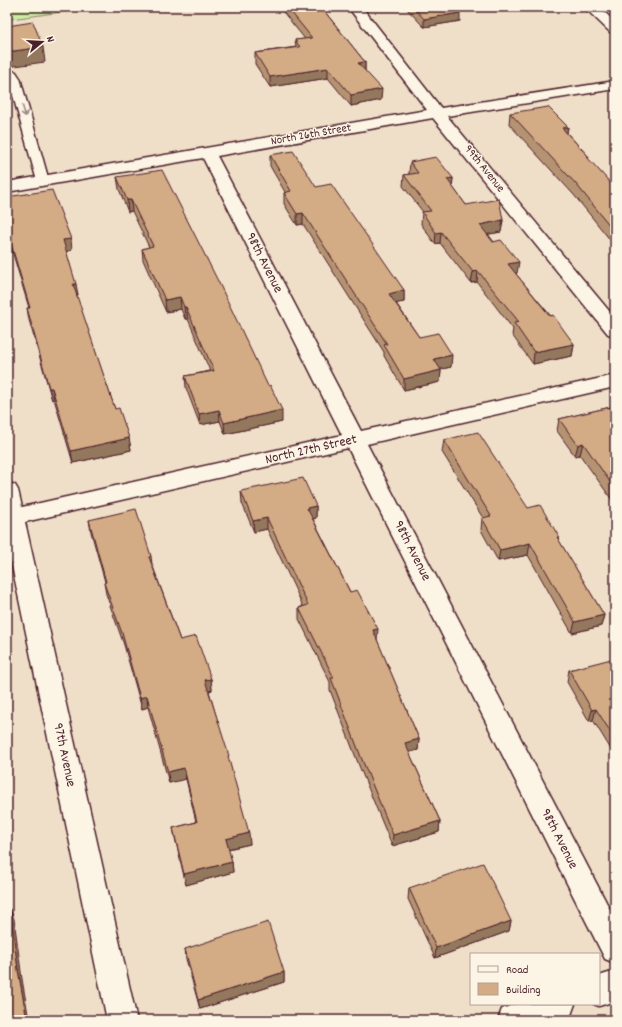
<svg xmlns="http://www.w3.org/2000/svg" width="622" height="1027" viewBox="0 0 622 1027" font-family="Dekko,sans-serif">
<rect width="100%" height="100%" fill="#f0dfc8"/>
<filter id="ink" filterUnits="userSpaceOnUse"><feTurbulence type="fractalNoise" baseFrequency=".025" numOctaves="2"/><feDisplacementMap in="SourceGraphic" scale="8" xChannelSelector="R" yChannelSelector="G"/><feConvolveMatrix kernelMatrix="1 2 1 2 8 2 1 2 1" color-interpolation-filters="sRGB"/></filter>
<g filter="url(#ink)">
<path fill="#cbeba3" stroke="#8a8567" d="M7 7H99L11 19Z"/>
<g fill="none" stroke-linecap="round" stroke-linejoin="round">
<defs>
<path id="service" d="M12 71 16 72 20 78 49 181 47 184H39L37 181 8 78H7V72Z"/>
<path id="minor" d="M348 7H362L441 108 615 81V89L447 116 615 318V336L608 334 433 118 217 156 361 431 615 375V387L367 444 615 919V963L605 959 348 448 25 522 137 1020H107L7 542V482L15 485 18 490 22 507 342 435 203 158 7 192V182L427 110Z
M615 971V1001L599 1006 594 1004H599V976Z
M515 1004H575L571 1015 557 1020H498L502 1009Z"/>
<path id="tertiary" d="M584 7H599L615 22V33L610 32Z"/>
</defs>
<use href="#service" stroke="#4a1f2b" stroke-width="3"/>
<use href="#minor" stroke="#4a1f2b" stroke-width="3"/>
<use href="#tertiary" stroke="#4a1f2b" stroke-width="3"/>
<use href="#service" fill="#fcf5e5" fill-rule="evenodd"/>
<use href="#minor" fill="#fcf5e5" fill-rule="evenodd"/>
<use href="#tertiary" fill="#fcf5e5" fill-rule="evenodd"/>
</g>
<path fill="#b59372" stroke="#4a1f2b" d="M279 7H321L365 62V71L381 100 351 106 328 78 270 87 255 64V53L296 47 295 40 305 39Z
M405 7H461L456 8 460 21 424 27Z
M510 113 568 127 567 133 589 157 588 159 615 188V255L613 253 615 246 574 195 509 124Z
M270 155 316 187 404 290V302L396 303 419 337 451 367 441 369V370L440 382 404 390 384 356V352L303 224 297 225 284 204V193L285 192 270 166Z
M410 162 453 178 452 186 466 205 503 220 501 232 488 234 517 273 516 274 574 344 572 356 533 364 512 335 513 329 477 282 471 283 440 243 435 244 421 224 422 212H423L403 186 404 175 409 174V173Z
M117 177 282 422 225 434 220 421 200 425 186 388 185 376 210 371 188 319H185L181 309 166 312 143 260 142 249 149 247 132 211 128 212 119 189Z
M7 197 72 250 66 251 78 295H76L115 409 129 438 131 450 73 463 54 399 52 400 29 320 27 308H29L7 234Z
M615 406V504L580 455 575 456 557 431 559 419Z
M444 440 528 508 559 537 558 539 604 615 601 626 572 633 528 555 498 561 481 530 482 518H483L442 452Z
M241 491 316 506V518L313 519 350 592 377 640 419 739 418 750 409 752 440 821 439 832 392 846 360 768 330 690V682L299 619V608L303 606 267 529 254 532 242 503Z
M89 520 151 556 152 564 180 640 211 679 212 690 209 691 230 765 250 844 228 849 232 862 233 872 186 885 175 838 173 828 196 822 186 779 169 783 148 707 142 709 124 645 106 594 104 583 105 582 91 532Z
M615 659V756L593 720 589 721 567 682 569 670Z
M409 888 511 921 509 931 435 958 408 899Z
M185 949 284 972V982L200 1009 186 959Z"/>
<path fill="#94785d" stroke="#4a1f2b" d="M460 13V21L424 27V19Z
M43 47 45 62 7 67V52Z
M365 62V72L358 63Z
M328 68V78L270 87V77Z
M382 89 381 100 351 106V95Z
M568 127 566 138 562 128Z
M453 178 452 189 447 179Z
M127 200H131L132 211 128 212Z
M303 213V224L297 225V214Z
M503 220 501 232 479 236 480 225Z
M441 232 440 243 435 244 436 233Z
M71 239 72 250 65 252 63 240Z
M519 262 517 273 506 276 508 264Z
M478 271 477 282 471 283 473 272Z
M73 284H76L78 295 75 296Z
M404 290V302L388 305 389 294Z
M180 297 181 309 166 312 165 300Z
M184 307H186L188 319H185Z
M574 344 572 356 533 364 534 352Z
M452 355 451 367 433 371 434 359Z
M441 370 440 382 404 390V379Z
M49 388H52L54 399 52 400Z
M219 410 220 421 200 425 199 414Z
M282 410V422L225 434 224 423Z
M129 438 131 450 73 463 71 451Z
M583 443 580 455 575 456 578 445Z
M316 506V518L308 520 307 508Z
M267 518V529L254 532 253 521Z
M530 543 528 555 498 561 500 550Z
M604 615 601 626 572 633 575 622Z
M378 629 377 640 373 630Z
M211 679 212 690 207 692 205 680Z
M147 696 148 707 142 709 140 698Z
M596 709 593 720 589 721 592 710Z
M419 739 418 750 403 754 405 743Z
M184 768 186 779 169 783 168 772Z
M440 821 439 832 392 846 393 835Z
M249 833 250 844 227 849 226 839Z
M232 862 233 872 186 885 184 874Z
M10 909 14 919 22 979 29 1020H27L18 970Z
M511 921 509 931 435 958 436 948Z
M284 972V982L200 1009 198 1000Z"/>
<path fill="#d3ab85" stroke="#4a1f2b" d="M287 7H321L365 62 358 63 382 89 351 95 328 68 270 77 255 53 300 47 295 40 312 38Z
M413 7H455L460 13 424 19Z
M33 22 43 47 7 52V26Z
M548 107 568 127 562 128 589 157H587L615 188V232L576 184 510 113Z
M293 151 316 187 331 184 404 290 389 294 419 337 438 333 452 355 434 359 441 370 404 379 384 345 387 344 303 213 297 214 284 193 291 191 270 155Z
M436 157 453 178 447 179 466 205 499 199 503 220 480 225 493 242 501 240 519 262 508 264 550 316 553 315 574 344 534 352 514 323 519 322 478 271 473 272 441 232 436 233 422 212 431 211 404 175 418 173 410 162Z
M162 170 219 283 268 386 270 385 282 410 224 423 219 410 199 414 185 376 214 371 186 307H184L180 297 165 300 142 249 153 246 131 200H127L117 177Z
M52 190 71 239 63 240 76 284H73L115 409 119 408 129 438 71 451 52 388H49L27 308H30L7 230V197Z
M615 406V489L583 443 578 445 559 419Z
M478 432 528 508 540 505 559 537H557L604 615 575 622 530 543 500 550 482 518 491 516 444 440Z
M303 478 316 506 307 508 350 592 357 590 378 629 373 630 419 739 405 743 440 821 393 835 361 757 331 678H334L299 608 308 605 267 518 253 521 241 491Z
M136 509 151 556 149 557 180 640 196 636 211 679 205 680 229 756H228L249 833 226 839 232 862 184 874 173 828 197 822 184 768 168 772 147 696 140 698 122 633 104 583 106 582 89 520Z
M615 658V739L596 709 592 710 569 670Z
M483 863 511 921 436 948 409 888Z
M10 909 18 970 27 1020H7V910Z
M268 922 284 972 198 1000 185 949Z"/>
<defs><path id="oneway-shaft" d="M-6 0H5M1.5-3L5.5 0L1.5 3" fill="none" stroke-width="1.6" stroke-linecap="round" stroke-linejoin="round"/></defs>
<use stroke="#a38a88" href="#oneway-shaft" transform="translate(24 111) rotate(74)"/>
</g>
<g text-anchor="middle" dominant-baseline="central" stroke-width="3" stroke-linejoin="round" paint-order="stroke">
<g font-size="12" fill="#4a1f2b" stroke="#fcf5e5">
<text transform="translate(311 135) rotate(-10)">North 26th Street</text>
<text transform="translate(484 169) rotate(51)">99th Avenue</text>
</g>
<g font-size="14" fill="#4a1f2b" stroke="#fcf5e5">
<text transform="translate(264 263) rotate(63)">98th Avenue</text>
<text transform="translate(311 450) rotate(-13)">North 27th Street</text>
<text transform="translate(412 551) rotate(63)">98th Avenue</text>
<text transform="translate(64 755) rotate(78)">97th Avenue</text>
<text transform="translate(559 839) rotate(63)">98th Avenue</text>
</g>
</g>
<rect width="622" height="1027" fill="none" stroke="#fcf5e5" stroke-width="24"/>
<rect x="12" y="12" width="598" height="1003" fill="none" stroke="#4a1f2b" stroke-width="1.5" filter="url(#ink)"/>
<rect x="470" y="953" width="130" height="52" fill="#fcf5e5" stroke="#b59f9b"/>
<rect x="478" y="966" width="20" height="6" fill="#fcf5e5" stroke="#b59f9b"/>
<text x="506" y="973" font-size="12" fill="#4a1f2b">Road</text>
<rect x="478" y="983" width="20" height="12" fill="#d3ab85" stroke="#b59f9b"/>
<text x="506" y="993" font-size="12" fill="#4a1f2b">Building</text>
<g transform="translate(42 42) rotate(72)" stroke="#fcf5e5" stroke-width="3" paint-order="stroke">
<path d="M0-3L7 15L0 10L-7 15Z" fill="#4a1f2b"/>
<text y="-6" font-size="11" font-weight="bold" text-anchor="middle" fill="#4a1f2b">N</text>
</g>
</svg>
